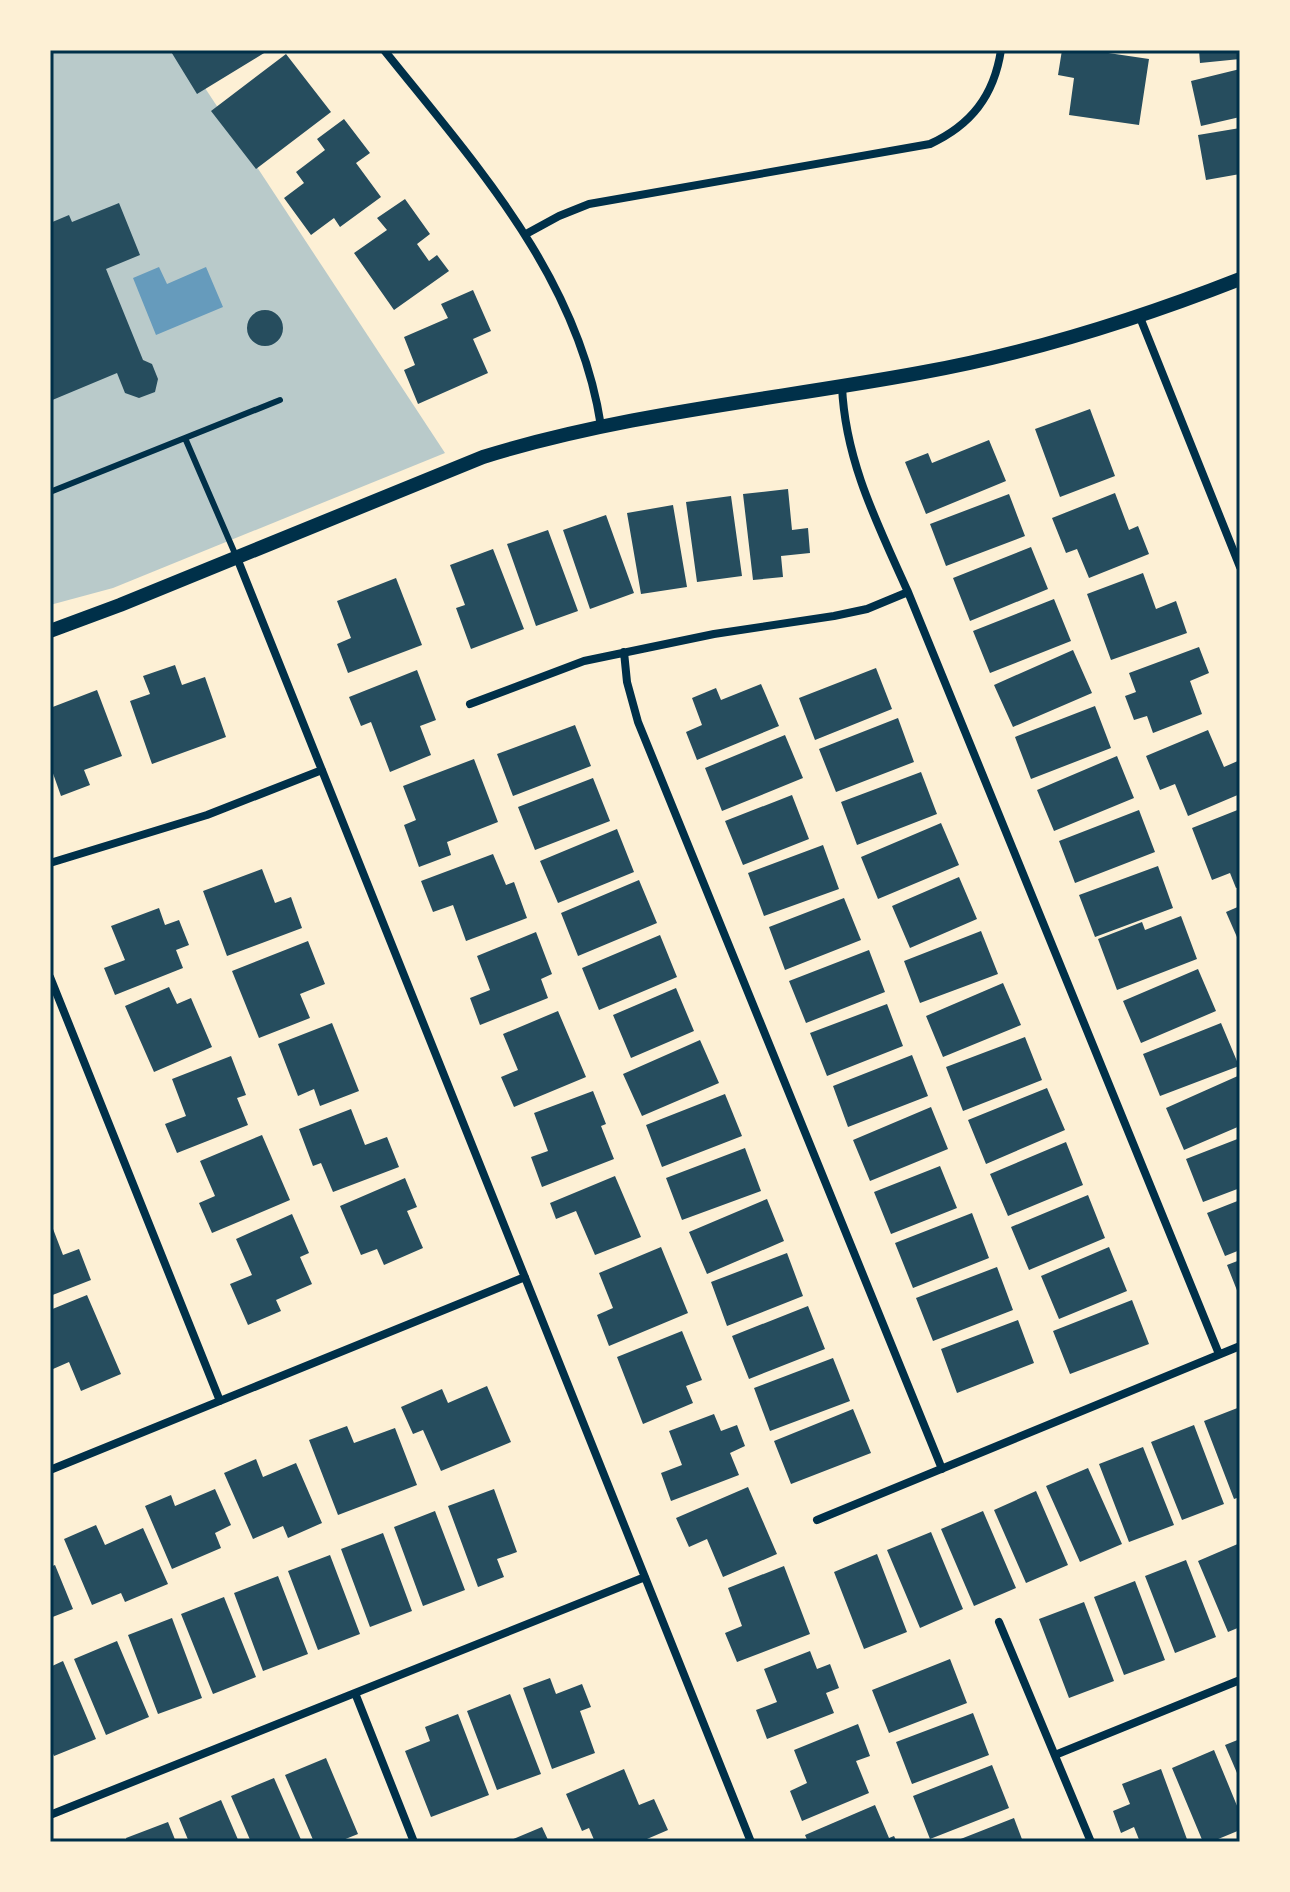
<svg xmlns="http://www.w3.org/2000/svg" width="1290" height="1892" viewBox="0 0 1290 1892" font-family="'Fira Sans',sans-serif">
<rect width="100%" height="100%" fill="#fdf0d5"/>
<path fill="#b9caca" d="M50 50H180L445 453 113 588 50 605Z"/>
<path fill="#669bbc" d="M159 267 167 284 206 267 223 307 156 335 133 278Z"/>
<path fill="#264d5e" d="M170 50H269L197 94Z
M1062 50H1088L1149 59 1139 125 1069 115 1074 78 1058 75Z
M1199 50H1240V59L1200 63Z
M286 54 331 112 256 169 211 111Z
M1240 69V117L1201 126 1191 81Z
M344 119 370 153 356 163 381 197 340 227 334 218 311 235 284 198 304 183 296 172 325 150 317 139Z
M1240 128V174L1206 180 1198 135Z
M405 199 430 234 417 244 429 261 437 255 449 271 394 310 354 253 387 230 377 218Z
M119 203 140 255 106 269 143 360 152 364 158 379 155 392 139 398 125 393 117 373 50 401V223L69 215 72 222Z
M473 290 491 331 473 339 488 373 418 404 404 370 415 365 404 337 448 318 441 304Z
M247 328a18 18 0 1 1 36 0a18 18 0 1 1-36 0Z
M1090 409 1115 476 1060 497 1035 429Z
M989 440 1006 481 926 514 905 462 928 453 932 463Z
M788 489 792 530 808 528 810 553 781 556 783 577 753 580 743 494Z
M1115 493 1129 530 1138 526 1149 554 1089 578 1077 549 1066 553 1052 518Z
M1009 494 1025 536 946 566 930 524Z
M731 496 742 576 697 582 686 502Z
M673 505 687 587 641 594 627 513Z
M606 515 634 593 590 609 563 530Z
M548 530 578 611 536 626 507 544Z
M1031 547 1048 589 970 621 953 578Z
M493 549 524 629 471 649 456 608 465 605 450 565Z
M1143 573 1156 609 1176 601 1187 633 1111 660 1087 594Z
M396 578 422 645 348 673 337 644 351 638 337 601Z
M1054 599 1071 641 990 673 973 631Z
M1199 647 1209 673 1190 681 1202 714 1153 733 1147 716 1134 720 1125 696 1136 692 1129 673Z
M1073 650 1092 693 1013 727 994 685Z
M175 665 182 685 205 677 226 737 152 764 130 701 150 694 143 676Z
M876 668 892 709 815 740 799 698Z
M417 670 436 720 420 726 431 755 390 772 371 722 361 726 349 697Z
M761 684 779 726 697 760 686 732 702 725 692 698 716 688 721 700Z
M97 690 122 756 84 770 90 785 61 796 50 765V708Z
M1095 706 1111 748 1031 779 1015 737Z
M898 718 914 762 836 792 819 749Z
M575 725 591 766 513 796 497 754Z
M1208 730 1224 767 1240 760V794L1188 816 1175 784 1160 790 1146 756Z
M785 735 803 778 722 811 705 768Z
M1117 756 1134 798 1054 831 1037 790Z
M474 759 498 822 447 842 451 855 419 867 404 825 416 820 403 786Z
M921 772 937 814 857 845 841 802Z
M593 778 610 821 535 850 518 807Z
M792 795 809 839 743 865 725 821Z
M1240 809V887L1236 888 1230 873 1212 880 1192 828Z
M1139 810 1155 852 1075 883 1059 841Z
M941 823 959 865 878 899 861 857Z
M617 829 634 872 558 903 540 861Z
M823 845 839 889 764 916 748 873Z
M493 854 506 885 514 882 527 918 466 941 453 905 433 912 421 881Z
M1158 866 1173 908 1095 937 1079 895Z
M262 869 275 903 291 897 302 928 227 956 203 891Z
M959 877 977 919 910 948 892 906Z
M639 880 657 923 578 956 561 913Z
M844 898 861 940 785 970 769 927Z
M1240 906V944L1226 912Z
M159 908 165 925 179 920 189 945 176 950 183 968 115 995 104 968 125 960 111 926Z
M1181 916 1197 959 1117 990 1098 939 1142 922 1145 930Z
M981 931 998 974 920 1003 904 961Z
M536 932 552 974 541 979 548 998 480 1025 470 998 490 990 477 956Z
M660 935 677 977 599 1010 582 968Z
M308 941 325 984 300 994 310 1018 259 1038 232 971Z
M869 950 885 992 806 1023 789 981Z
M1198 969 1216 1011 1141 1043 1123 1001Z
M1003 983 1021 1025 943 1057 926 1016Z
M169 987 177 1004 191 998 212 1047 154 1072 125 1006Z
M676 988 694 1031 631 1058 613 1015Z
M887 1004 903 1046 827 1076 810 1033Z
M558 1011 586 1077 514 1107 501 1077 518 1070 503 1034Z
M332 1023 359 1091 320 1106 314 1089 298 1096 278 1044Z
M1221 1023 1239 1066 1160 1096 1143 1054Z
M1025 1037 1042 1080 963 1111 946 1067Z
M700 1040 719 1083 642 1116 623 1074Z
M912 1055 928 1096 848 1127 833 1086Z
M231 1056 246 1095 237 1098 248 1125 177 1153 165 1124 186 1116 172 1079Z
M1240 1075V1126L1184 1150 1166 1108Z
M1047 1088 1065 1130 986 1164 968 1120Z
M593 1091 606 1124 601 1126 614 1159 542 1187 531 1157 548 1151 534 1113Z
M725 1094 742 1136 662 1167 646 1125Z
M931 1107 948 1149 870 1181 853 1140Z
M351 1109 365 1145 387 1137 399 1167 333 1192 321 1163 313 1166 299 1129Z
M262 1135 290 1200 212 1233 199 1203 215 1196 200 1161Z
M1240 1138V1188L1203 1202 1186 1159Z
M1066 1142 1083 1185 1008 1216 990 1174Z
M745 1148 761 1191 682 1220 666 1178Z
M940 1166 957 1208 891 1234 874 1192Z
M615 1176 641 1237 595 1255 576 1211 556 1219 550 1203Z
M405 1178 417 1207 407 1211 423 1248 384 1265 377 1249 361 1255 340 1206Z
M1088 1195 1105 1238 1029 1270 1011 1227Z
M767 1199 784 1241 707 1274 689 1232Z
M1240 1200V1250L1225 1256 1207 1213Z
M972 1213 989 1258 913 1288 895 1243Z
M292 1214 309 1253 300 1257 312 1284 276 1300 281 1311 248 1325 230 1284 252 1275 236 1239Z
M50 1221 63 1255 79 1249 91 1280 50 1296Z
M661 1247 688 1313 609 1346 597 1315 613 1308 599 1273Z
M1109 1247 1127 1291 1059 1319 1041 1276Z
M787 1253 803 1296 727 1326 711 1282Z
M1240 1260V1298L1227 1265Z
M997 1267 1013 1310 933 1341 916 1298Z
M87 1295 121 1374 81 1391 69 1362 53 1369 50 1362V1310Z
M1132 1300 1149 1344 1070 1374 1053 1331Z
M808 1306 825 1349 749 1379 732 1336Z
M1018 1320 1034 1363 957 1393 941 1349Z
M682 1331 702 1380 686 1386 693 1403 643 1424 617 1357Z
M833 1358 850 1401 770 1431 754 1388Z
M487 1386 511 1442 441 1471 423 1430 413 1434 401 1407 442 1389 448 1403Z
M1240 1407V1497L1234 1499 1204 1421Z
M853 1409 871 1453 791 1484 774 1441Z
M714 1414 721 1431 737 1425 745 1446 730 1453 739 1475 671 1501 661 1473 682 1465 669 1431Z
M1194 1425 1224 1504 1182 1520 1151 1442Z
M347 1426 354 1443 395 1428 417 1485 338 1515 309 1440Z
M1143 1447 1174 1525 1129 1542 1099 1464Z
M256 1459 263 1477 296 1463 322 1523 288 1538 283 1526 253 1539 224 1473Z
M1088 1468 1122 1544 1080 1562 1046 1486Z
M748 1487 777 1554 723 1577 707 1539 689 1547 676 1518Z
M215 1489 231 1525 215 1533 221 1548 172 1569 145 1506 171 1495 175 1506Z
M494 1489 517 1552 497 1559 504 1577 478 1587 448 1506Z
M1036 1491 1068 1565 1026 1583 994 1510Z
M435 1511 465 1590 423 1606 394 1527Z
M983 1511 1016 1588 974 1606 941 1529Z
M96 1525 105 1545 143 1528 168 1584 125 1602 121 1593 92 1605 64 1539Z
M931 1532 963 1609 920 1628 887 1550Z
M383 1533 412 1611 370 1627 341 1549Z
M1240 1543V1627L1228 1632 1198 1561Z
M877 1554 907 1632 864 1649 834 1572Z
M330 1555 360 1634 318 1650 288 1571Z
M1186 1560 1216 1637 1175 1653 1145 1576Z
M55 1565 73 1609 50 1618V1567Z
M784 1566 810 1634 737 1662 725 1633 742 1626 728 1588Z
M278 1576 308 1654 263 1671 234 1593Z
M1135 1581 1165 1660 1124 1675 1094 1597Z
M224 1597 256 1677 213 1694 181 1614Z
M1084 1602 1114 1681 1069 1698 1039 1619Z
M172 1618 202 1698 158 1714 128 1635Z
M117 1641 149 1717 106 1735 74 1659Z
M810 1651 817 1669 830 1664 839 1688 826 1693 834 1713 767 1739 756 1710 777 1702 764 1669Z
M950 1659 967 1703 889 1733 872 1690Z
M63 1661 96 1739 54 1756 50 1747V1667Z
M550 1678 556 1694 582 1684 591 1707 580 1711 595 1753 552 1769 523 1688Z
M510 1694 541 1774 497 1790 467 1711Z
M973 1713 989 1755 912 1784 896 1742Z
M458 1714 489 1795 431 1817 405 1751 430 1741 425 1727Z
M858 1724 870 1756 856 1761 869 1793 802 1821 790 1791 807 1783 794 1750Z
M1240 1739V1780L1225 1745Z
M1214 1750 1240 1813V1830L1211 1842H1203L1172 1768Z
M326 1758 358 1834 338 1842H314L285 1775Z
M992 1765 1009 1808 930 1839 913 1796Z
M624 1769 639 1805 654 1799 668 1830 640 1842H595L589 1828 582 1831 566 1794Z
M1161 1769 1188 1842H1140L1134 1827 1121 1833 1113 1811 1130 1804 1122 1784Z
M274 1778 302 1842H251L231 1796Z
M221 1800 239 1842H189L179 1818Z
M875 1805 889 1838 894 1836 897 1842H808L805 1835Z
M1014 1818 1023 1842H953Z
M168 1822 176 1842H127L126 1838Z
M542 1827 549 1842H506Z"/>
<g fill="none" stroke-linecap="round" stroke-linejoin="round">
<path stroke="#003049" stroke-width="6" d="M185 438 236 556
M50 492 280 400"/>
<path stroke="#003049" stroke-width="8" d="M384 50C476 165 578 276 601 426
M526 234 559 216 589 204 930 144C971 125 994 96 1001 50
M1139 315 1240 567
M842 386C845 461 878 525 908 592L1219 1354
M237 558 751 1842
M624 652 627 682 638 722 942 1469
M470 704 584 661 714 634 834 616 867 609 908 592
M50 863 207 815 322 770
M50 977 220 1401
M50 1470 525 1277
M817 1520 1240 1346
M999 1622 1091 1842
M355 1693 414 1842
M1055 1755 1240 1680
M50 1815 645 1577"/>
<path stroke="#003049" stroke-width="14" d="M50 631 120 605 483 457C624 413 773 400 919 373 1026 354 1138 319 1240 279"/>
</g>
<rect width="1290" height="1892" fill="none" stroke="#fdf0d5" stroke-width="104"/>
<rect x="52" y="52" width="1186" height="1788" fill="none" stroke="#003049" stroke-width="3"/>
</svg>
